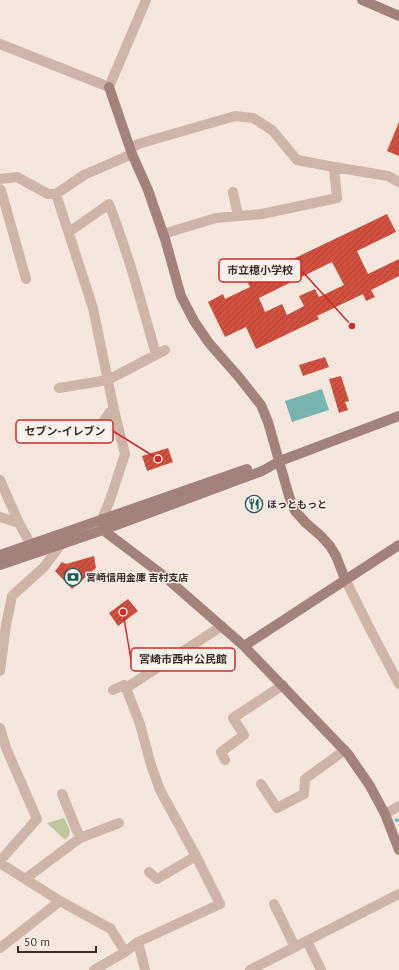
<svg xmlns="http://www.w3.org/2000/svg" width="399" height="970" viewBox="0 0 399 970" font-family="'PT Sans','Noto Sans JP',sans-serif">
<defs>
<pattern id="building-hatch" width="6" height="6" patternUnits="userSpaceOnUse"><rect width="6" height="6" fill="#d2503f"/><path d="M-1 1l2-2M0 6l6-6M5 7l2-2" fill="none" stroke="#ac4335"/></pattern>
</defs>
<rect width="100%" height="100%" fill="#f5e7de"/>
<path fill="#bdc69c" d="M64 818 70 831 69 836 65 840 47 823Z"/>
<path fill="#79b5b0" d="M322 389 329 410 292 422 285 401Z"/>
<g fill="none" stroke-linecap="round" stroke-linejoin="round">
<path stroke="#79b5b0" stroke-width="3" d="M396 820H399"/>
</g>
<path fill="url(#building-hatch)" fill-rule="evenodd" d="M399 122V156L387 151Z
M387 214 396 232 357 251 368 274 399 259V276L371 290 375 297 366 301 363 294 317 316 319 319 256 349 246 327 225 337 208 302 223 294 225 299 250 287 247 281ZM332 262 344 285 319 297 315 289 299 296 304 306 287 315 282 304 265 312 259 298Z
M325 357 329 367 303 376 299 365Z
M341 376 349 401 345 402 348 410 339 413 329 379Z
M168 448 173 462 147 471 142 456Z
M258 495 262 509 251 513 246 498Z
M94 556 96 568 72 589 55 571 62 562 66 564Z
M128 599 138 611 118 626 109 613Z"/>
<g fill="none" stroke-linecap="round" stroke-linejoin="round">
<path stroke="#cfb5a8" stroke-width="10" d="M0 44 109 87 146 0
M130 149 138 144 235 116 253 118 272 130 297 160 334 167 388 176 399 182
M0 179 17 177 48 194H56L84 175 132 154
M0 189 1 190 26 279
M233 192 238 216
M56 194 93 308 114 410 125 454 110 500 102 519
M69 232 109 204C128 253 142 304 156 355
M163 234 216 218 262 214 337 198 334 167
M59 388 108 380 165 350
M70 428 91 439 110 412 114 410
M0 480 19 523 35 552
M0 517 19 523
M345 579 371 631 399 684
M0 671 6 625 12 596 44 567 62 543
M113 690 124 685 126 688
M0 728 6 748 37 819 0 861
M225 760 221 752 244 735 233 718 283 685
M261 784 277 808 304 794 305 779 345 750
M62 794 80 838
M385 814 399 806
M0 863 60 901 111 929 125 952
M149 872 157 879 196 856
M25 879 80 838 119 823
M274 904 295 947
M307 941 321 970
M138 942 145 970
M0 948 60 901
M94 970 125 952 138 942 220 904 196 856 160 790 151 765 140 724 126 688 222 626
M250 970 399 894"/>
<path stroke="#a38379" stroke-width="10" d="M362 0 399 16
M109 87 132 154 148 190 165 239 181 296 194 321 209 343 238 376 261 405 268 422 289 496 295 511 306 523 321 536 330 546 336 556 345 579
M102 519 103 530 164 576 244 646 348 754 370 786 385 814 399 850
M0 555 247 469
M0 565 103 530 262 471 280 461 399 416
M244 646 399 545"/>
</g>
<defs>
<symbol id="restaurant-ring" viewBox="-11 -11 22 22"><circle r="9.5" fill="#fcf2eb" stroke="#19615d" stroke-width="1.5"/><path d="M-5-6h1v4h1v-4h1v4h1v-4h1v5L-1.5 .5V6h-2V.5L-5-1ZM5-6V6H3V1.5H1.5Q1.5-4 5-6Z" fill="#19615d"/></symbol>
<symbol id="bank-ring" viewBox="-11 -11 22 22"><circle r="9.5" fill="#fcf2eb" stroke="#19615d" stroke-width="1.5"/><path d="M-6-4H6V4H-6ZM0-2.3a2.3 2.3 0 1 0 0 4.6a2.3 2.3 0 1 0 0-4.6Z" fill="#19615d"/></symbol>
</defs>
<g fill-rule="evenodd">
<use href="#restaurant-ring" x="244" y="494" width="20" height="20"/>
<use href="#bank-ring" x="63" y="567" width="20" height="20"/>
</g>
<g text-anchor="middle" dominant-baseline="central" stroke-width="3" stroke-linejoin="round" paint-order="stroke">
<g font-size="10" font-weight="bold" fill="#3b2c29" stroke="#fcf2eb" text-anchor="start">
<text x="267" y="504">ほっともっと</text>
<text x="86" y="577">宮崎信用金庫 吉村支店</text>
</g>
</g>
<path fill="none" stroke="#d62828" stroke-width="1.5" d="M352 326L301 270M158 459L113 431M123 612L131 660"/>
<g fill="#d62828" stroke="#fcf2eb" stroke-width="1.5">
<circle cx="352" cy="326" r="4"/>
<circle cx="158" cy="459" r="4"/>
<circle cx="123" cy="612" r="4"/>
</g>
<g fill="#fcf2eb" stroke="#d62828" stroke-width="1.5">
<rect x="219" y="259" width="82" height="23" rx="4"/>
<rect x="16" y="420" width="97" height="23" rx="4"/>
<rect x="131" y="648" width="104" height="23" rx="4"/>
</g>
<g font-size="11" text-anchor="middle" font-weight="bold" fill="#3b2c29">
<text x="260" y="274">市立檍小学校</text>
<text x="65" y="435">セブン-イレブン</text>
<text x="183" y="663">宮崎市西中公民館</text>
</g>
<path d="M18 946v6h78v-6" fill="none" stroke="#3b2c29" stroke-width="2"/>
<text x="24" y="946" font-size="12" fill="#3b2c29" stroke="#fcf2eb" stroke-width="3" paint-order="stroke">50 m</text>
</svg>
